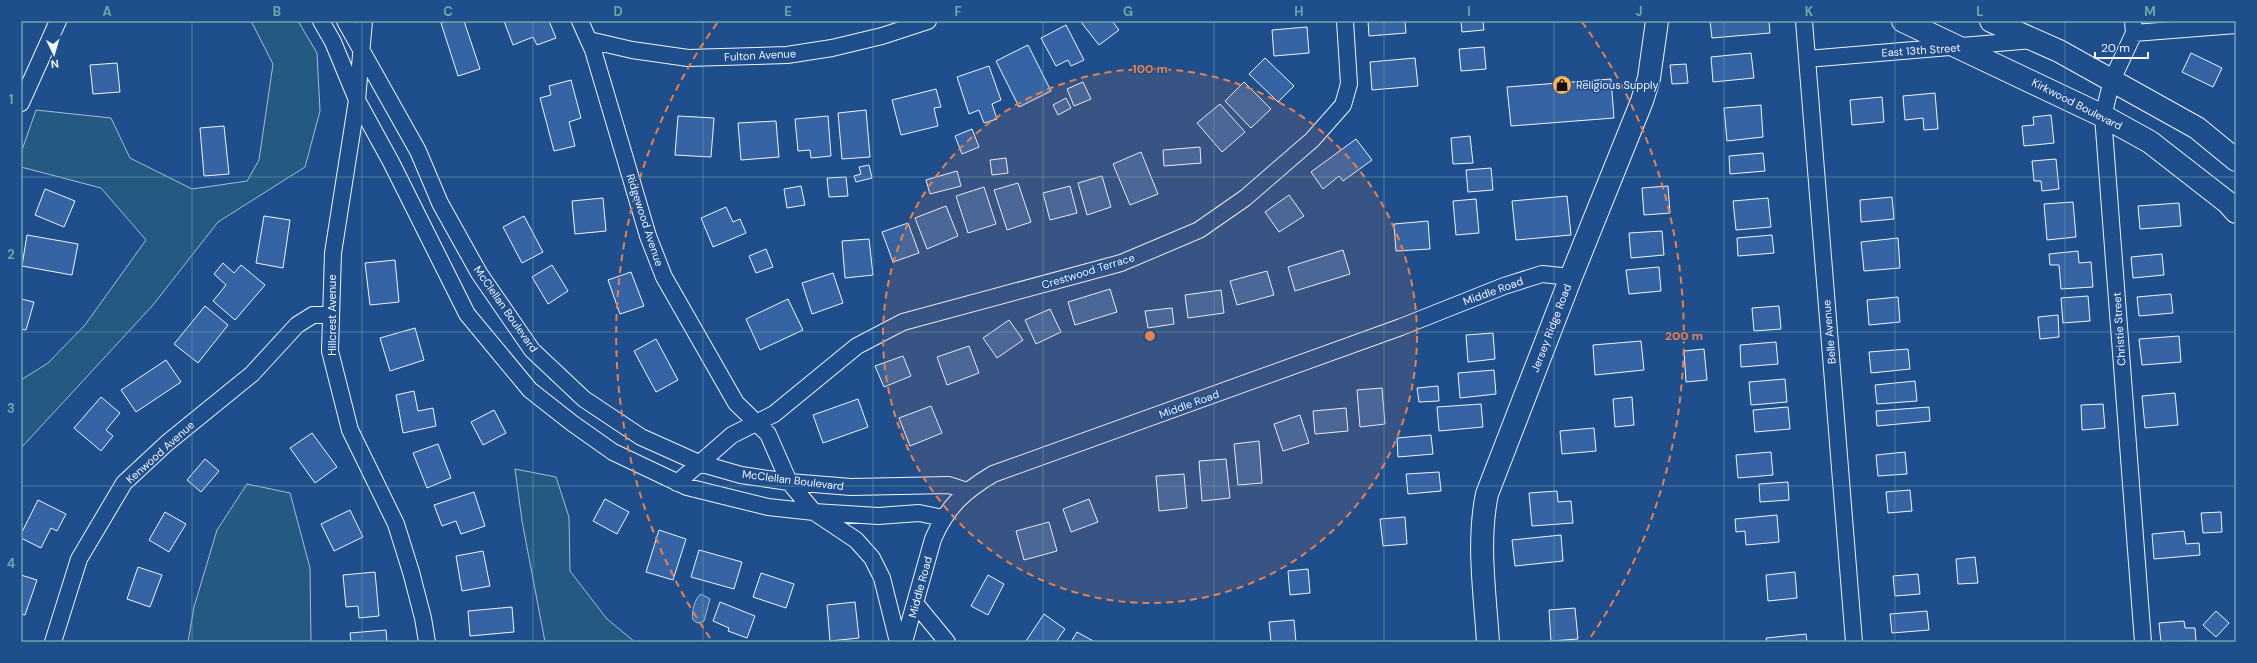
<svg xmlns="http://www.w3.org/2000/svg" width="2257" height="663" viewBox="0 0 2257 663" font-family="'DM Sans',sans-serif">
<rect width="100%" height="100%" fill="#1f4e8c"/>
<path fill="#245a82" stroke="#a8bbd7" d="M251 21H298L317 53 320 111 305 167 218 222 153 305 21 448V380L48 363 85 325 146 240 101 188 21 167V153L36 110 111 118 130 158 192 189 247 181 259 160 273 64Z
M515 469 556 477 569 517 570 571 607 619 635 642H545L522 521Z
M247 484 290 493 310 568 311 642H188L194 607 217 530Z"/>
<path fill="#3b69a3" stroke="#a8bbd7" d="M701 594 710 599 704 621 698 623 693 620C691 612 695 598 701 594Z"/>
<path fill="#3563a3" stroke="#f2f6ff" d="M447 21H464L480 69 458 76 441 23Z
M504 21H549L556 38 537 45 533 37 513 45Z
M1082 21H1112L1119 30 1099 45 1081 22Z
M1368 21H1405L1406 33 1369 36Z
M1461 21H1483L1484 30 1462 32Z
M1710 21H1769L1770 33 1712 38Z
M1066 25 1084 60 1071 66 1068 60 1056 66 1041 38Z
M1307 27 1309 53 1274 56 1272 30Z
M1028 45 1051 91 1019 107 996 61Z
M1484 47 1486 69 1461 71 1459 49Z
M1751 53 1754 78 1713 82 1711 57Z
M2191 53 2222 68 2213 87 2182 72Z
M1265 58 1294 86 1278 102 1249 74Z
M1415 58 1418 86 1372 90 1370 62Z
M117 63 120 92 93 94 90 65Z
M1686 64 1688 83 1672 84 1670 65Z
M989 66 1001 100 992 104 997 119 984 123 979 110 969 114 957 77Z
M1611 79 1614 118 1511 126 1507 87Z
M571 80 581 118 569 122 575 146 554 151 540 98 551 95 549 86Z
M1083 82 1091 99 1074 106 1067 89Z
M1244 82 1271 109 1251 128 1225 101Z
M936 89 941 107 934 108 938 126 901 135 892 100Z
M1935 93 1938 129 1924 130 1923 118 1905 120 1903 96Z
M1882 97 1884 122 1852 125 1850 100Z
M1066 98 1071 108 1058 115 1053 105Z
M1220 104 1245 132 1222 152 1197 123Z
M1761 105 1763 137 1727 141 1724 108Z
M866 110 870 157 842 159 838 113Z
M2051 115 2054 143 2024 146 2022 126 2034 125 2033 117Z
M678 116 714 118 711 157 675 155Z
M828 116 831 156 811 158 810 150 798 151 795 119Z
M776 121 779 157 741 160 738 123Z
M224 126 229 174 204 176 200 128Z
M972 129 979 147 962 154 955 136Z
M1470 136 1473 163 1453 164 1451 138Z
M1356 139 1372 160 1343 181 1339 176 1323 189 1311 172Z
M1200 147 1201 163 1164 166 1163 150Z
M1141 152 1158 194 1130 205 1113 164Z
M1763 153 1765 171 1730 174 1729 156Z
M1006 158 1008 173 992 175 990 160Z
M2056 159 2059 189 2042 191 2041 181H2034L2032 161Z
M869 165 872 178 856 182 854 176 861 174 859 167Z
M1491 168 1493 190 1468 192 1466 170Z
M957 171 961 186 930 194 926 180Z
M1102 176 1111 207 1087 215 1078 183Z
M846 177 848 196 829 197 827 178Z
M1018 183 1031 222 1007 230 994 190Z
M801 186 805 205 787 208 784 189Z
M1070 186 1077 213 1050 220 1043 193Z
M1668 186 1670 213 1644 215 1642 188Z
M984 187 996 224 968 233 956 196Z
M45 189 75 201 64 227 35 215Z
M1289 195 1304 216 1279 232 1265 212Z
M1567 196 1571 235 1516 240 1512 201Z
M1892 197 1894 219 1861 222 1860 200Z
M603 198 606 231 575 234 572 201Z
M1768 198 1771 227 1736 230 1733 201Z
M1476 199 1479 233 1456 235 1453 201Z
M2073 202 2076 237 2047 240 2044 204Z
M2179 203 2181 226 2140 229 2138 206Z
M946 206 958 236 927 249 915 218Z
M726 207 733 222 740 219 746 233 713 247 701 218Z
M264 216 290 220 283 268 256 263Z
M524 216 543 252 522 263 503 227Z
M1428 221 1430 249 1396 251 1394 224Z
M908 223 919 253 893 262 882 232Z
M1662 231 1664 255 1631 258 1629 233Z
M27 235 78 244 72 275 22 266Z
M1772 235 1774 253 1738 256 1737 238Z
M1898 238 1900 268 1864 271 1861 242Z
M869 239 873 275 845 278 842 241Z
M766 249 773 267 756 273 749 256Z
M1343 250 1350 274 1295 291 1288 267Z
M2078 251 2079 263 2091 262 2093 287 2061 289 2059 265H2050L2049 254Z
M2162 254 2164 275 2133 278 2131 257Z
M395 260 399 302 370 305 365 263Z
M223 263 234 273 241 265 265 285 235 320 213 301 226 285 214 274Z
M552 265 568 291 548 304 532 277Z
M1659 267 1661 291 1629 294 1626 270Z
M1267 271 1274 295 1237 305 1230 281Z
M631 272 644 306 620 314 608 280Z
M833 273 843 303 812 314 802 283Z
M1110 289 1117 312 1075 325 1068 302Z
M1221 290 1224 313 1188 318 1185 295Z
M2171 294 2173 313 2139 316 2137 297Z
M2088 296 2090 321 2063 323 2061 298Z
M1898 297 1900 322 1869 325 1867 300Z
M21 299 34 302 26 330 21 329Z
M788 299 803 330 760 350 746 319Z
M205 306 228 325 198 363 174 344Z
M1779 306 1781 329 1754 331 1752 308Z
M1172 308 1174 324 1148 328 1145 311Z
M1050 309 1061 332 1036 344 1025 320Z
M2058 315 2059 337 2040 339 2038 317Z
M1009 320 1023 340 997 358 983 338Z
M415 328 424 360 390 371 380 338Z
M1493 333 1495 359 1468 362 1466 335Z
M2179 336 2181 362 2142 365 2139 339Z
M656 339 678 380 656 392 634 351Z
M1641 341 1644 370 1595 375 1593 345Z
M1776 342 1778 364 1741 367 1740 345Z
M969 346 979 373 947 385 937 357Z
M1704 349 1707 380 1686 382 1684 351Z
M1908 349 1910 369 1871 373 1869 352Z
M903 356 911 376 884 387 875 366Z
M166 360 181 382 136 412 121 390Z
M1494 370 1496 394 1460 398 1458 373Z
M1785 379 1787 402 1751 405 1749 382Z
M1915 381 1917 401 1877 404 1875 385Z
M1438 386 1439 401 1419 402 1417 388Z
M1382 388 1385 424 1360 427 1357 390Z
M414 391 418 411 433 408 436 426 403 433 396 395Z
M2175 393 2178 425 2145 428 2142 396Z
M101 397 120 413 106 430 113 436 101 451 74 428Z
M1632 397 1634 425 1615 427 1613 399Z
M858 399 868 427 823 443 813 415Z
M1481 404 1483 427 1439 431 1437 407Z
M2103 404 2105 428 2082 430 2081 405Z
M931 406 942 433 910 446 899 418Z
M1788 407 1790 429 1755 432 1753 410Z
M1929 407 1930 421 1877 426 1876 411Z
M1346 408 1348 431 1315 434 1313 411Z
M494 410 506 433 483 445 471 422Z
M1300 415 1309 443 1283 451 1274 424Z
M1594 428 1596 451 1562 454 1560 431Z
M312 433 337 467 315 483 290 448Z
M1431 435 1433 454 1398 457 1397 438Z
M1259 441 1262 483 1238 485 1234 444Z
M438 444 451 478 427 488 413 453Z
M1771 452 1773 475 1738 478 1736 455Z
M1905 452 1907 474 1878 476 1876 455Z
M205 459 219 471 201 492 187 480Z
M1226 459 1230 498 1202 501 1199 461Z
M1439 472 1441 491 1408 494 1406 474Z
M1184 474 1187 508 1159 511 1156 476Z
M1788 482 1789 500 1760 502 1759 484Z
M1910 490 1912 511 1888 513 1886 492Z
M1557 491 1558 502 1571 501 1573 523 1532 526 1529 493Z
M474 492 485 526 461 534 456 521 442 526 434 505Z
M605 499 629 512 617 534 593 521Z
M1089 499 1098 522 1071 532 1063 509Z
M38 500 66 514 57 531 51 528 41 548 21 538V534Z
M350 510 363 537 334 551 321 524Z
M165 512 186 524 169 552 149 540Z
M2221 512 2222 532 2203 533 2201 513Z
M1777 515 1779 542 1746 545 1745 531 1736 532 1735 519Z
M1405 517 1407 544 1383 546 1380 519Z
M1049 522 1057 551 1024 560 1016 531Z
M659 530 686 539 673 580 646 572Z
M2184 531 2186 544 2199 543 2200 555 2154 559 2152 534Z
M1561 535 1563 561 1515 566 1512 540Z
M699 550 742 562 734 589 691 577Z
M483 551 490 586 462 591 456 556Z
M1975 557 1978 583 1958 584 1956 559Z
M138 567 162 575 150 607 127 599Z
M1308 569 1310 593 1290 595 1288 571Z
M375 572 379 616 359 618 358 606 346 607 343 575Z
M1795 572 1797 598 1768 601 1766 575Z
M761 573 794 584 786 608 753 597Z
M1918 574 1920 594 1895 596 1893 576Z
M21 575 37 580 25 615 21 614Z
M988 575 1004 584 988 615 971 606Z
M720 602 755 616 747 638 728 631 729 628 713 621Z
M855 602 859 638 830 641 827 605Z
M512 607 514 632 470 636 468 611Z
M1575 608 1578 639 1551 641 1549 610Z
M1927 611 1929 630 1892 633 1890 614Z
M2216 611 2229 623 2216 637 2203 625Z
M1044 614 1065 629 1056 642H1028L1026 641Z
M1294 620 1296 642H1271L1269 622Z
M2184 621 2185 628H2195L2196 641 2161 642 2159 623Z
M386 630 387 642H351L350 633Z
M1077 632 1095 642H1071Z
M1806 634 1807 642H1767L1766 638Z"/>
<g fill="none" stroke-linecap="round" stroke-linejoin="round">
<defs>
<path id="street" d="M321 21 333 42 357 100 391 162 467 314 530 390 572 423 613 452 687 487 768 507 814 512 878 516 919 513 943 518
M345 21 418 151 440 203 479 273 532 350 584 399 641 437 699 463 741 475 789 482 851 487 949 485 967 491
M364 21 357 100 333 253 330 351 350 430 396 524 411 572 423 618 427 642
M580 21 593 50 648 236 664 277 736 403 768 434 789 482 814 512 856 540 872 558 882 578 898 642
M1804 21 1854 642
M2133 21 2134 33 2112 80 2103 116 2143 642
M2134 33 2236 25
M589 40 632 50 688 58 787 55 832 48 882 36 928 21
M1807 59 2033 40
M21 103 58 21
M677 483 732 435 774 414 857 346 903 322 1121 263 1199 230 1245 198 1312 140 1343 105 1349 84 1345 21
M915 603 947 642
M53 642 79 559 124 483 167 443 252 374 297 325 313 315H330
M904 642 933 539C947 507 963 492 993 474L1401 327 1504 286 1542 274 1571 277"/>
<path id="secondary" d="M1903 21 2103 116 2150 142 2227 202 2236 212
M1991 21 2059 51 2197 128 2236 160
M1488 642C1485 594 1477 542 1487 494L1571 277 1642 101 1649 78 1657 21"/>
</defs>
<use href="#street" stroke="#f2f6ff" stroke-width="18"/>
<use href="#secondary" stroke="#f2f6ff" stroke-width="24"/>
<use href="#street" stroke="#1f4e8c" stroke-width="16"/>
<use href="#secondary" stroke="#1f4e8c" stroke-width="22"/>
</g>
<path fill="none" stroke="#6aa9a8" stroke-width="1" stroke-opacity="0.55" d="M192 21V642M362 21V642M533 21V642M703 21V642M873 21V642M1043 21V642M1214 21V642M1384 21V642M1554 21V642M1724 21V642M1895 21V642M2065 21V642M21 177H2236M21 332H2236M21 486H2236"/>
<circle cx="1150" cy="336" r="267" fill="#ea8049" fill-opacity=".12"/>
<g fill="none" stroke="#ea8049" stroke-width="2" stroke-dasharray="7 5">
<circle cx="1150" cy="336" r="267"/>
<path d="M710 638A534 534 0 0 1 718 22M1582 22A534 534 0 0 1 1590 638"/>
</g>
<defs>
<symbol id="shop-disc" viewBox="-11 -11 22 22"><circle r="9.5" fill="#ffb74d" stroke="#1f4e8c"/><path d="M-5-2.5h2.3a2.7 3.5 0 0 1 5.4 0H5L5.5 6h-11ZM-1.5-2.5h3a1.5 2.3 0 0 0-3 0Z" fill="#111"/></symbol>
</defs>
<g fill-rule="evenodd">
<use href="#shop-disc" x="1551" y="74" width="22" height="22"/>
</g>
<g text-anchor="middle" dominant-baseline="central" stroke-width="3" stroke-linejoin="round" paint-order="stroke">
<g font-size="11" fill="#f2f6ff" stroke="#1f4e8c">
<text transform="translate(1921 50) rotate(-4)">East 13th Street</text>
<text transform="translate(760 55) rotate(-3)">Fulton Avenue</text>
<text transform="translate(2077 104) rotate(27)">Kirkwood Boulevard</text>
<text transform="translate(645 220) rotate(72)">Ridgewood Avenue</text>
<text transform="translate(1088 271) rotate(-17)">Crestwood Terrace</text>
<text transform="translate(1493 291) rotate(-20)">Middle Road</text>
<text transform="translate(506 309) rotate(55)">McClellan Boulevard</text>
<text transform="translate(332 315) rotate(-90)">Hillcrest Avenue</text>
<text transform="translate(1551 328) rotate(-69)">Jersey Ridge Road</text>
<text transform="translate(2119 329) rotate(-94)">Christie Street</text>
<text transform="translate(1829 332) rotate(-95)">Belle Avenue</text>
<text transform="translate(1189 404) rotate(-20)">Middle Road</text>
<text transform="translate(160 452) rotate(-42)">Kenwood Avenue</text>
<text transform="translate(793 480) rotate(7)">McClellan Boulevard</text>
<text transform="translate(920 587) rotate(-75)">Middle Road</text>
</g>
<g font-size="11" fill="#f2f6ff" stroke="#1f4e8c" text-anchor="start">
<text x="1576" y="85">Religious Supply</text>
</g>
</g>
<circle cx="1150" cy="336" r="6" fill="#ea8049" stroke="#1f4e8c" stroke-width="2"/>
<g font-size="12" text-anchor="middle" font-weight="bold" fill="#ea8049" stroke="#1f4e8c" stroke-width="3" stroke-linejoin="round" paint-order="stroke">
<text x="1150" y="73">100 m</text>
<text x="1684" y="340">200 m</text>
</g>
<rect width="2257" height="663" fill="none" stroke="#1f4e8c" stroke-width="44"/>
<g transform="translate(54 54) rotate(175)" stroke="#1f4e8c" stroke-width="3" paint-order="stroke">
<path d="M0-3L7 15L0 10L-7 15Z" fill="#f2f6ff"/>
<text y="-6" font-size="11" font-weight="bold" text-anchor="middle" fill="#f2f6ff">N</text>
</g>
<path d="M2095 52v6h53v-6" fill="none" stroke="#f2f6ff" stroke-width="2"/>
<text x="2101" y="52" font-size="12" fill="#f2f6ff" stroke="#1f4e8c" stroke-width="3" paint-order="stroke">20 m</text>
<rect x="22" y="22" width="2213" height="619" fill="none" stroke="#6aa9a8" stroke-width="1.5"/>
<g font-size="13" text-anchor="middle" font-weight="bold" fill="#6aa9a8">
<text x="107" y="16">A</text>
<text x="277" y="16">B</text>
<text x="448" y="16">C</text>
<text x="618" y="16">D</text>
<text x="788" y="16">E</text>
<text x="958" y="16">F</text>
<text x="1128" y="16">G</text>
<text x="1299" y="16">H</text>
<text x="1469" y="16">I</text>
<text x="1639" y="16">J</text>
<text x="1809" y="16">K</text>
<text x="1980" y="16">L</text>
<text x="2150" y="16">M</text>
<text x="11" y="104">1</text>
<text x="11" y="259">2</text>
<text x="11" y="413">3</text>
<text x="11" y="568">4</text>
</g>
</svg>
